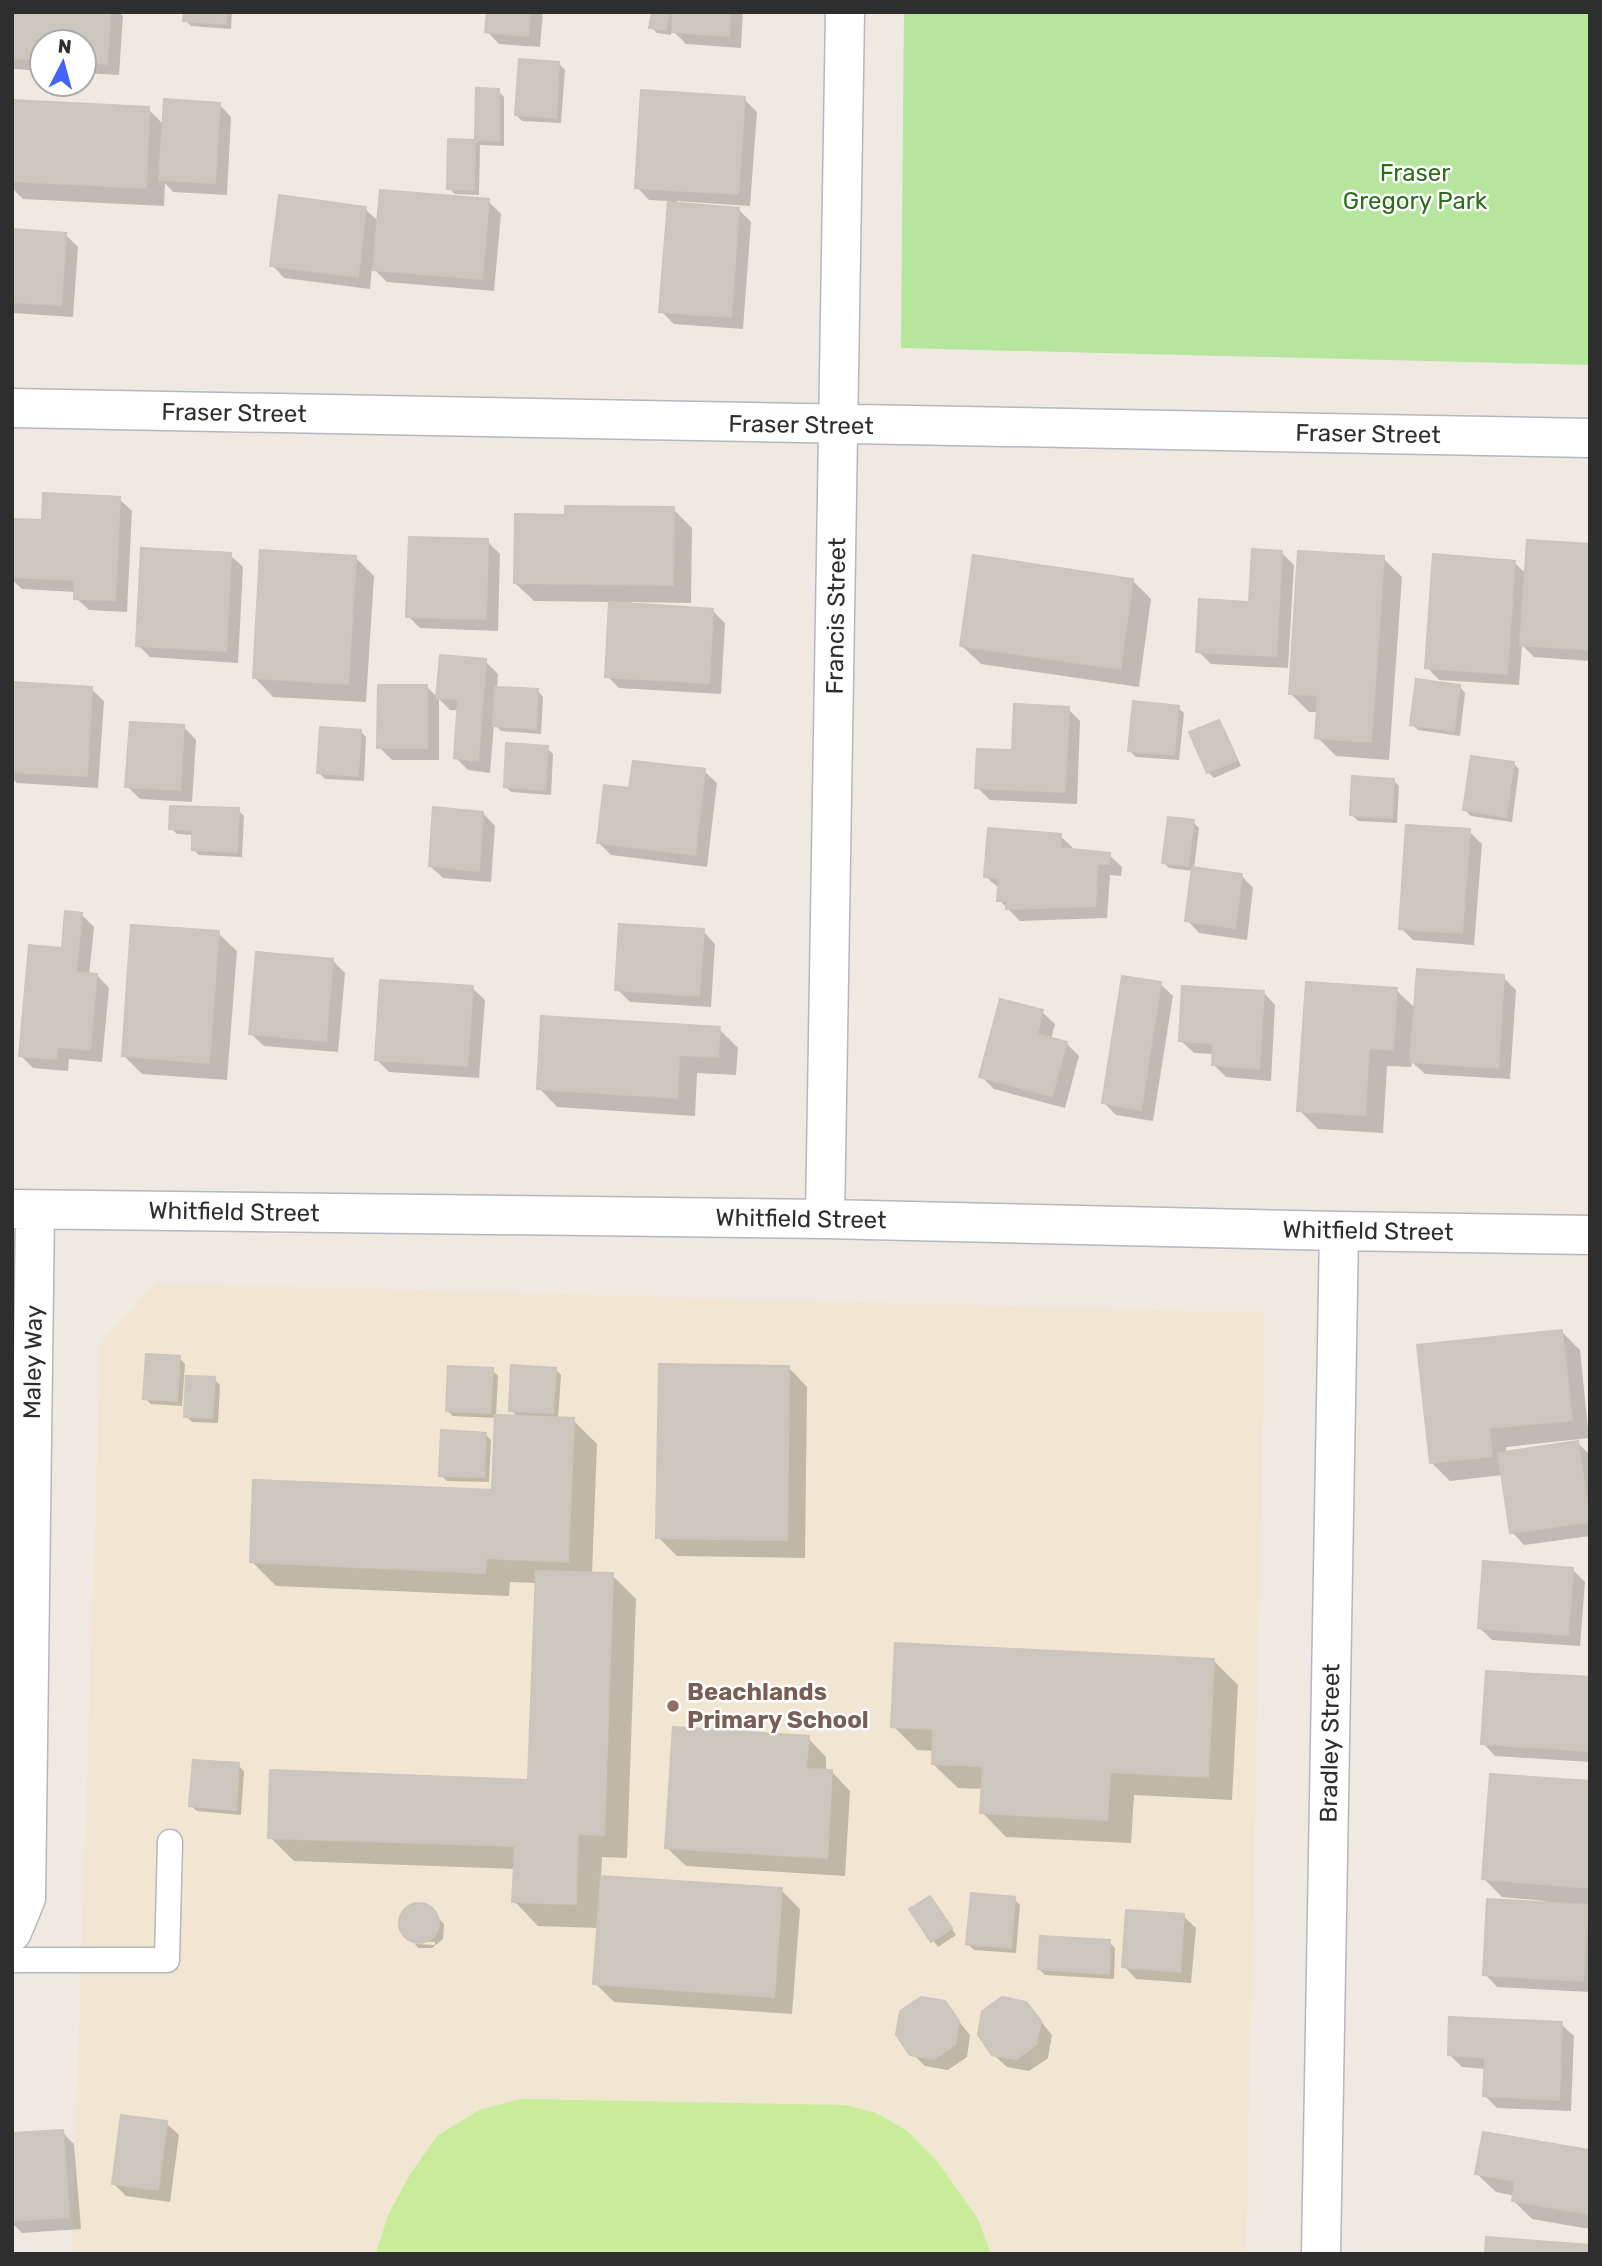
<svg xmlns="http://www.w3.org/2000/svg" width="1602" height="2266" viewBox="0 0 1602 2266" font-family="Rubik,sans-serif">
<rect width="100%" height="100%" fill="#efe9e1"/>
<path fill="#f0e6d1" d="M157 1283 1265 1313 1246 2254H72L101 1342Z"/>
<path fill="#b6e59e" d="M904 12H1590V365L901 348Z"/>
<path fill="#c9ec9a" d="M520 2099 845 2105 876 2113 906 2130 937 2161 978 2219 991 2254H376L388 2215 411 2173 437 2136 479 2110Z"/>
<path fill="#0003" d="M12 12H119L123 16 119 75 84 73V42H42V71L14 69Z
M186 12H232L231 29 191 26 185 20Z
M488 12H543L540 47 499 44 487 31Z
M654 12H743L741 48 686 44 672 30 671 35 657 33 651 27Z
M559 64 565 70 561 123 522 121 516 115Z
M478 90 498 91 504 97V146L480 145 479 195 455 194 449 188 450 141 477 142Z
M744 99 757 112 750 206 677 201V205L739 210 751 222 743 329 674 324 661 311 670 201 649 200 637 187Z
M12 102 148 109 164 125 219 104 231 117 227 195 173 192 165 183 164 206 23 199 12 188Z
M488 201 501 214 494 291 387 282 372 267 370 289 284 278 272 265 365 209 379 222Z
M12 231 65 234 78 247 73 317 12 313Z
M119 499 132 511 127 612 89 610 76 598V592L22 589 12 580V521L44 522Z
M673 509 692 528 691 603 631 602V605L713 611 725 623 721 694 619 688 607 676 611 602 534 601 515 583 567 517Z
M487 541 500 554 498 631 420 628 408 616Z
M1590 546V661L1534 657 1522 645 1519 685 1439 680 1427 667 1514 562 1527 575Z
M1281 552 1294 565 1288 668 1211 664 1198 651 1251 604Z
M230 555 243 567 238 663 150 657 138 645Z
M355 557 374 576 366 702 273 697 255 678Z
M1383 558 1402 577 1389 760 1336 756 1317 737 1319 712H1309L1290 693Z
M1132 580 1151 599 1139 687 981 664 962 646Z
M485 661 498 674 497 689 538 691 543 697 541 734 501 731 494 724 490 773 468 770 456 758 459 710H450L439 699V760H392L379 747 427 687 438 698Z
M12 684 91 689 104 701 98 788 17 783 12 778Z
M1460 687 1465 693 1460 736 1418 730 1412 724Z
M1178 708 1184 713 1179 760 1136 757 1130 751Z
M1068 709 1080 721 1077 804 990 800 977 787 1014 752Z
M1218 722 1224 728 1241 766 1214 778 1208 772Z
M184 727 196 740 192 802 140 799 127 786Z
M360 731 366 737 364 781 325 779 319 773Z
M547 748 553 754 551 795 511 792 505 786Z
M1513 763 1519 769 1512 822 1471 816 1465 810Z
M704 771 717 783 707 867 611 855 599 843 631 790Z
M1393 780 1399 786 1397 823 1358 821 1352 815Z
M238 810 244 816 242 857 199 855 193 849 194 835 177 834 171 828Z
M483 813 495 826 491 882 443 878 430 866Z
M1193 822 1199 828 1194 869 1241 875 1253 888 1247 940 1199 933 1187 920 1193 871 1169 868 1163 862Z
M1469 831 1482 844 1474 945 1413 940 1401 928Z
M1060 836 1073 848V851L1109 855 1122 867 1121 876 1110 875 1107 918 1020 921 999 900 1000 889 985 876Z
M81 914 94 927 89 975H97L109 988 102 1062 69 1059 68 1071 33 1068 20 1055Z
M703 931 715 944 711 1007 630 1002 617 989Z
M218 933 237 951 227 1080 142 1074 123 1055Z
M332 960 345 973 338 1052 264 1046 251 1034Z
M1503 977 1516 990 1510 1079 1425 1074 1412 1062 1411 1067 1387 1066 1383 1133 1318 1129 1299 1110 1396 990 1416 1009Z
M1160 984 1173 996 1153 1121 1116 1115 1104 1103Z
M472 988 485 1000 479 1078 389 1072 376 1059Z
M1263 992 1275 1005 1271 1081 1226 1077 1214 1065V1054L1194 1053 1181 1041Z
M1042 1012 1055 1024 1051 1039 1066 1043 1079 1056 1065 1108 994 1089 981 1076Z
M719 1029 738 1048 736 1075 697 1073 695 1116 557 1107 539 1088Z
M1561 1331 1580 1350 1589 1438 1506 1447 1507 1454 1578 1443 1590 1455V1536L1524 1545 1512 1532 1503 1475 1450 1481 1431 1462Z
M179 1358 185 1364 182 1406 151 1404 145 1398Z
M789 1368 807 1387 805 1558 677 1556 658 1537Z
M555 1369 561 1375 558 1419 573 1420 597 1444 592 1574 612 1575 636 1599 627 1858 602 1857 601 1878 781 1890 800 1909 792 2014 614 2002 595 1983 599 1928 538 1926 514 1901 516 1869 294 1861 270 1837 530 1782 537 1583 510 1582 509 1596 276 1586 252 1562 494 1492 497 1418 453 1416 447 1410 492 1370 498 1376 496 1416 518 1417 511 1410Z
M214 1379 220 1385 218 1423 192 1422 186 1416Z
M485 1434 491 1440 489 1482 447 1481 441 1475Z
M1572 1569 1585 1582 1580 1646 1492 1640 1479 1627Z
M1214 1661 1238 1685 1232 1800 1134 1795 1131 1843 1006 1837 982 1812 984 1789 958 1788 933 1764 934 1751 917 1750 893 1726Z
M1590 1679V1762L1495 1756 1483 1743Z
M808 1738 826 1757V1772H832L850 1791 845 1876 686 1866 667 1848Z
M238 1765 244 1771 241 1815 197 1811 191 1806Z
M1590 1783V1904H1584L1590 1909V1992L1497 1987 1485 1974 1545 1904V1901L1502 1897 1484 1879Z
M1014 1899 1020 1905 1016 1953 974 1950 968 1944Z
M935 1904 956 1935 938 1947 912 1909Z
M413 1905 427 1906 444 1924 443 1939 432 1948H418L415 1944 435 1945V1942L411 1941 401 1930V1915Z
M1183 1916 1196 1928 1191 1983 1136 1979 1124 1966Z
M1109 1942 1115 1948 1114 1979 1045 1975 1039 1969Z
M944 2003 970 2035 967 2057 948 2070 925 2066 912 2053Z
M1026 2003 1052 2035 1048 2058 1029 2071 1007 2067 993 2054Z
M1561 2024 1574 2036 1571 2111 1497 2108 1485 2096 1486 2069 1462 2067 1450 2055Z
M166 2123 179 2135 170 2202 126 2196 113 2183Z
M62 2132 74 2144 81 2229 22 2233 12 2223V2135Z
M1590 2152V2229L1532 2219 1514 2201 1515 2196 1496 2192 1477 2174Z"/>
<path fill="#cbc7bf" stroke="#cbc5ba" stroke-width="2" d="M12 12H110L107 64 84 62V42H42V60L12 58Z
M184 12H226V24L183 21Z
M487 12H530L528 36 485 32Z
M652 12H669L666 30 649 28Z
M673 12H730L729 36 672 32Z
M519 59 559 62 556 118 515 115Z
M476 88 499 89V141L475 140Z
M641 90 745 97 738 194 635 188Z
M164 99 220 103 215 183 159 180Z
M12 100 149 107 146 188 12 181Z
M448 139 475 140 474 190 447 189Z
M380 190 489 199 482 279 373 270Z
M279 195 366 207 358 277 270 266Z
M668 202 739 208 731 317 659 312Z
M12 229 66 233 61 305 12 302Z
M43 493 120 497 115 600 74 599 75 580 12 577V519L42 520Z
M565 506 674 507 673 585 514 583 515 514 565 515Z
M409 537 488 539 486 619 406 617Z
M1527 540 1590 544V650L1520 645Z
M141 548 231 553 226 651 136 646Z
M1252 549 1282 551 1276 656 1196 652 1199 599 1249 602Z
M260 550 356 556 348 684 253 678Z
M1298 551 1384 556 1371 742 1315 738 1318 695 1289 694Z
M1433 554 1515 561 1507 674 1425 668Z
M973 555 1133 579 1120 669 960 646Z
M609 602 713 609 709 683 605 677Z
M440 655 486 659 478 761 454 758 458 699 436 698Z
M1416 679 1460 685 1454 731 1410 725Z
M12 682 92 687 87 776 12 772Z
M378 685H427V748H377Z
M495 687 538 689 536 729 493 726Z
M1133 701 1179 706 1174 755 1128 751Z
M1014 704 1069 707 1065 792 975 788 977 749 1012 750Z
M1219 720 1237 760 1207 773 1189 732Z
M130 722 184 725 180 790 125 787Z
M320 727 361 730 358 776 317 773Z
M506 743 548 746 545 790 504 787Z
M1471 756 1514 762 1506 817 1463 810Z
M633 761 705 769 695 855 597 843 604 785 629 788Z
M1352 776 1394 779 1392 818 1350 815Z
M170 806 239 808 237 852 192 850V830L169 829Z
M433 807 483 812 479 871 429 866Z
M1168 817 1194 820 1188 866 1162 863Z
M1406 825 1470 829 1462 933 1399 929Z
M988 828 1061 834 1060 848 1110 853 1109 864H1098L1095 906 1006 909 1007 901H997L999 878 984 877Z
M1192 867 1242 874 1235 928 1185 921Z
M65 911 82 913 76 972 97 974 90 1050 57 1047 56 1059 19 1056 29 945 62 948Z
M619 924 704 929 699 996 615 990Z
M131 925 219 931 209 1063 122 1056Z
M256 952 333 959 326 1041 249 1034Z
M1417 969 1504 975 1498 1068 1410 1062Z
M1122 976 1161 982 1141 1110 1102 1103Z
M380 980 473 986 467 1066 375 1060Z
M1306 982 1397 988 1393 1050 1369 1048 1365 1115 1297 1111Z
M1182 986 1264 991 1259 1069 1212 1065 1213 1043 1179 1041Z
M1000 999 1043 1010 1037 1034 1067 1042 1052 1096 979 1077Z
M541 1016 720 1027 718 1057 679 1055 677 1098 537 1089Z
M1562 1330 1572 1420 1489 1428 1492 1456 1430 1463 1417 1345Z
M146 1354 180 1356 177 1401 143 1399Z
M659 1364 789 1366 787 1540 656 1538Z
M511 1365 556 1368 553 1413 509 1411Z
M448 1366 493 1368 490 1413 446 1411Z
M186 1376 215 1377 212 1418 184 1417Z
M495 1415 574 1418 568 1562 486 1558 485 1573 250 1562 253 1480 492 1490Z
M441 1430 486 1433 484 1477 439 1476Z
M1578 1441 1590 1522 1510 1533 1498 1453Z
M1483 1561 1573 1568 1568 1635 1478 1628Z
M536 1571 613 1573 604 1835 578 1834 576 1904 512 1902 515 1846 268 1838 270 1770 528 1780Z
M895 1643 1214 1659 1208 1777 1110 1772 1107 1820 980 1813 983 1766 932 1764 933 1729 891 1727Z
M1486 1671 1590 1677V1751L1481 1744Z
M673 1727 809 1736 806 1769 832 1770 827 1858 665 1848Z
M193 1760 239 1763 236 1810 189 1806Z
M1490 1774 1590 1781V1888L1482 1879Z
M601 1876 782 1888 774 1997 593 1984Z
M971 1893 1015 1897 1011 1948 966 1944Z
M930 1896 952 1928 931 1942 909 1909Z
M1487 1899 1588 1905 1583 1981 1483 1975Z
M399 1923a20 20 0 1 1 40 0a20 20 0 1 1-40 0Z
M1126 1910 1184 1914 1180 1972 1122 1967Z
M1040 1936 1110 1940 1109 1974 1038 1969Z
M921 1997 945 2001 959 2021 955 2045 934 2059 910 2055 896 2035 900 2011Z
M1002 1997 1026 2002 1041 2021 1036 2045 1016 2059 992 2055 978 2035 982 2011Z
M1449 2017 1562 2022 1559 2100 1483 2096 1485 2058 1448 2055Z
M121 2115 167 2121 158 2190 112 2184Z
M63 2130 69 2217 12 2221V2133Z
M1483 2132 1590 2150V2214L1512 2201 1515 2181 1475 2174Z
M1486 2237 1590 2245V2254H1485Z"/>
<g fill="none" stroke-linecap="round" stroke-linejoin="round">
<defs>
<path id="service" d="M12 1960H167L170 1842"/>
<path id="minor" d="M12 408 1590 438
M12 1209 825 1219 1339 1231 1590 1235
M825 1219 845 12
M12 1932 26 1898 35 1210
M1321 2254 1339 1231"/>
</defs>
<use href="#service" stroke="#b4b7c1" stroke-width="27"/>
<use href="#minor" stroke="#b4b7c1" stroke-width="41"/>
<use href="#service" stroke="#fff" stroke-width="24"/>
<use href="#minor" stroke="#fff" stroke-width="38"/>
</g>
<circle fill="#8d6e63" stroke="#fff" stroke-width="2.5" cx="673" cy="1706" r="7"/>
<g text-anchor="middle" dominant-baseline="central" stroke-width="5" stroke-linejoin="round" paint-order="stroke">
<g font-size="24" fill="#2c6e1b" stroke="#fff">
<text x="1415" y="173">Fraser<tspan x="1415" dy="28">Gregory Park</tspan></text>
</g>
<g font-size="24" fill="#2e2e2e" stroke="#fff">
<text transform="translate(234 413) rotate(1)">Fraser Street</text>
<text transform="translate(801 425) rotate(1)">Fraser Street</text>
<text transform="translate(1368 434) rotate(1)">Fraser Street</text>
<text transform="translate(836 616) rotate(-89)">Francis Street</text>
<text transform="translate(234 1212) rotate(1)">Whitfield Street</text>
<text transform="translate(801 1219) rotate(1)">Whitfield Street</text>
<text transform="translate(1368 1231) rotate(1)">Whitfield Street</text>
<text transform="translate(33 1362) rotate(-89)">Maley Way</text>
<text transform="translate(1330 1743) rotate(-89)">Bradley Street</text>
</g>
<g font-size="24" font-weight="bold" fill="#785e54" stroke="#fff" text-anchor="start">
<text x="687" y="1692">Beachlands<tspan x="687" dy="28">Primary School</tspan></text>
</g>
</g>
<rect width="1602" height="2266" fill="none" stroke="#2e2e2e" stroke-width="28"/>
<g transform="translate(63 63) rotate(6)"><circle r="33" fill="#ffffff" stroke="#ababab" stroke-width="2"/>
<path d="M0-5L12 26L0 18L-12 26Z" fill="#4264fb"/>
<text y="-10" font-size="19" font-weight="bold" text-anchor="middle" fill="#2e2e2e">N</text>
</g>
</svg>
